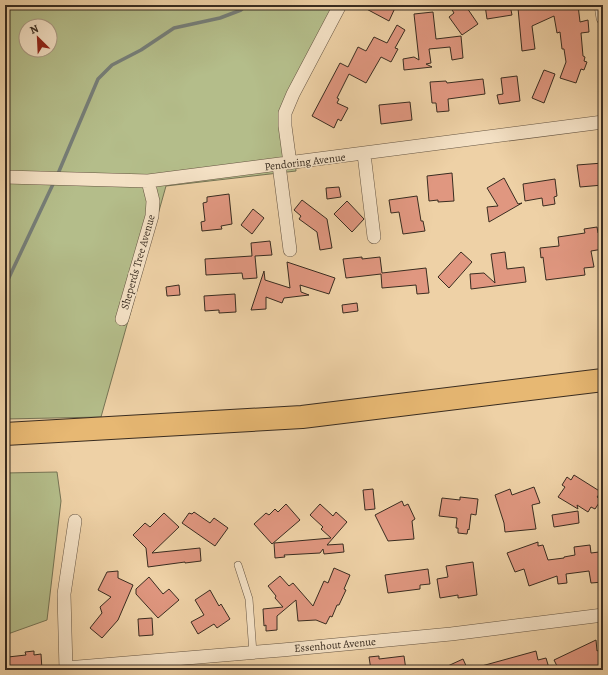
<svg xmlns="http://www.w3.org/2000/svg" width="608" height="675" viewBox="0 0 608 675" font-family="Alegreya,serif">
<rect width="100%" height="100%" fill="#eed1a6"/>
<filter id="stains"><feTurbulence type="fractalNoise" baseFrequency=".005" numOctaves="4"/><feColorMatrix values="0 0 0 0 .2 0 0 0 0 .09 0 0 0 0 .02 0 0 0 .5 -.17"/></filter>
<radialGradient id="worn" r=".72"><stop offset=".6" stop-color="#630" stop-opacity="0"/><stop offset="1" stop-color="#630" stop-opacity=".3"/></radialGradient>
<path fill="#b4bd8a" stroke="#767455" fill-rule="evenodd" d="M5 5H344L289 108 296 171 166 186 101 417 5 419ZM26 26H50V50H26Z
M57 472 61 501 47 620 5 635V473Z"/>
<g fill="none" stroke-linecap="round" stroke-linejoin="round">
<path stroke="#767e78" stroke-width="3.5" d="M57 176 98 79 112 65 141 50 174 28 220 18 241 10 247 5
M5 286 54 182"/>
</g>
<path fill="#e09780" stroke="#392c20" d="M359 5H390L395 8 389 21Z
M449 5H465L478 24 462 35 449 17 454 13Z
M485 5H510L512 15 487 19Z
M524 5H578L580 22 588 20 589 32 581 33 583 56 585 57 584 61 587 62 584 70 581 69 576 83 560 78 566 62 564 49H562L560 32 557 33 554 16 532 26 535 49 522 51 518 8Z
M433 12 436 39 461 36 463 58 452 60 450 47 429 49 431 63 426 64 432 67 404 70 403 59 414 57 419 60 414 14Z
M397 25 405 30 395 48 398 49 391 62 381 57 366 83 349 74 337 98 339 99 337 103 348 108 341 121 338 119 334 128 312 116 340 63 348 67 358 47 366 51 374 37 387 43Z
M544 70 555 74 544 103 532 98Z
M517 76 520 101 499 104 497 95 503 94 501 78Z
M483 79 485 94 448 99 449 111 437 112 436 103H432L430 82 446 81 447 83Z
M410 102 412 120 381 124 379 105Z
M603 163V185L580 187 577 165Z
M452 173 454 201 438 202V200L429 201 427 176Z
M504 178 518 204 522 203 489 222 487 207 498 206 487 188Z
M555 179 557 196 554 197 555 204 543 206 542 198 525 201 523 184Z
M339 187 341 197 327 199 326 188Z
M229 194 232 224 221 226 222 229 202 231 201 222 205 221 203 203 207 202V197Z
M417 196 421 221H423L425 231 403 234 399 212 391 213 389 200Z
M302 200 327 219 332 248 320 250 317 232 299 219 301 216 294 210Z
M347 201 364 219 352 232 334 214Z
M253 209 264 218 252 234 241 225Z
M597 227 598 233 603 232V249L591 251 594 267 584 268 585 275 546 280 543 257 541 258 540 248 559 246 558 237 585 233 584 229Z
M270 241 272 255 255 256 257 278 243 279 242 273 206 275 205 259 252 256 251 243Z
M461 252 472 262 449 288 438 277Z
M505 252 507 269 524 267 526 282 471 289 470 274 484 273 495 283 491 254Z
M362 257V259L380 257 382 273 426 268 429 293 417 294 416 285 382 288 381 274 346 278 343 259Z
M287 262 335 278 329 294 300 285 301 292 309 295 284 298 282 303 266 297V309L251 310 264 271 265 280 290 288Z
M179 285 180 295 167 296 166 287Z
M235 294 236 312 219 313V310L205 311 204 296Z
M357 303 358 311 343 313 342 305Z
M574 475 601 492 597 497 601 500 595 509 591 507 588 512 577 505 578 509 558 497 565 487 562 485 567 477 571 480Z
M534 487 540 503 532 505 536 529 505 532 504 523 495 495 510 489 512 495Z
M373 489 375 509 365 510 363 490Z
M460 497 478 499 476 515 471 514 469 530 468 529 467 534 458 533V528H456L457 518 439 516 442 498 460 500Z
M402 501 404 506 408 504 415 519 412 521 414 539 388 541 375 515Z
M286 504 300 520 272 544 254 524 266 513 269 515 275 509 278 512Z
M320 504 333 516 336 512 347 522 327 545 343 544 344 552 324 554 323 549 320 553 284 555 285 557 275 558 274 543 331 538 321 529 323 527 310 515Z
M578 511 579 523 554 527 552 515Z
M194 512 210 523 214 518 228 528 215 546 182 523 189 513 192 514Z
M164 513 179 527 152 553 200 548 201 561 185 563V562L148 567 146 548 133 535 145 523 150 527Z
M538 542V546L543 545 548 560 564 558V557L575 555 574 547 590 545 591 553 599 552 603 582 591 583 589 571 566 574 567 583 558 584 557 576 529 586 524 569 515 572 507 553Z
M473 562 477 595 458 598V595L440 598 437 579 448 577 446 566Z
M334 568 350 575 344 589 346 590 339 605H337L332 617 330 616 326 624 316 620 298 621 296 600 277 616V630L266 631V625L264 626 263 609 283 607 275 598 276 596 268 586 280 576 289 586 293 583 313 606 324 581 328 583Z
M428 569 430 584 420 585V589L388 593 385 575Z
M118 571V578L133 585 118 620 102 638 90 628 102 613 100 607 111 597 98 590 107 572Z
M149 577 163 594 169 589 179 600 158 618 136 594V589Z
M210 590 219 606 221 604 230 619 217 628 214 624 198 634 191 622 204 615 195 600Z
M152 618 153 635 139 636 138 619Z
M596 640 597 651 603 648V663L595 667 594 670H559L554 660Z
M34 651V655L41 654 42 670H27V667L10 669 8 657 26 655 25 652Z
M536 651 538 660 546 658 549 668 542 670H478V667Z
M379 656V659L404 656 406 670H371L369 657Z
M463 659 468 670H439Z"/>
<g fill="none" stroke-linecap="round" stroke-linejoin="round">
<defs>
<path id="lane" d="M238 565 249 599 253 653"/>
<path id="street" d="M601 5 603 18
M364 154 374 237
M290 163 285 126V113L293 94 340 5
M279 165 290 250
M5 177 148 181 603 122
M122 319 152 216 153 201 148 181
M66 668 282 650 451 634 603 615
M66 670 64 594 75 521"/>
<path id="highway" d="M5 434 302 417 603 380"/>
</defs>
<use href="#lane" stroke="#665542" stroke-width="8"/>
<use href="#street" stroke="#665542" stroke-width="14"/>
<use href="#highway" stroke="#392c20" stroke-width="24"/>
<use href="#lane" stroke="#f4e1c5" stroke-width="7"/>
<use href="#street" stroke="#f4e1c5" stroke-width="13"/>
<use href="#highway" stroke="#e7b873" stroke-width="22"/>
</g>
<g text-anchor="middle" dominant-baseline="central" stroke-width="3" stroke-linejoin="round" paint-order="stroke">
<g font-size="11" fill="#392c20" stroke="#f4e1c5">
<text transform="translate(305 162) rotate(-7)">Pendoring Avenue</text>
<text transform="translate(138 262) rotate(-74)">Sheperds Tree Avenue</text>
<text transform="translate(335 645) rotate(-5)">Essenhout Avenue</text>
</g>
</g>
<rect width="608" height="675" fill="none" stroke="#eed1a6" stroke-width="20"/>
<rect x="6" y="6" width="596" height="663" fill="none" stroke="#392c20" stroke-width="2"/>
<rect x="10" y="10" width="588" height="655" fill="none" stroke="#392c20"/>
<g transform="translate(38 38) rotate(336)"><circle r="19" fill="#f4e1c5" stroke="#a99983"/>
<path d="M0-3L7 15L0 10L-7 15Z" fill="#8f2418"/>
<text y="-6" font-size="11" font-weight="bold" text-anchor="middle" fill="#392c20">N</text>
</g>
<rect width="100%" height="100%" filter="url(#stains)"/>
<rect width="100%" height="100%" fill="url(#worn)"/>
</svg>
